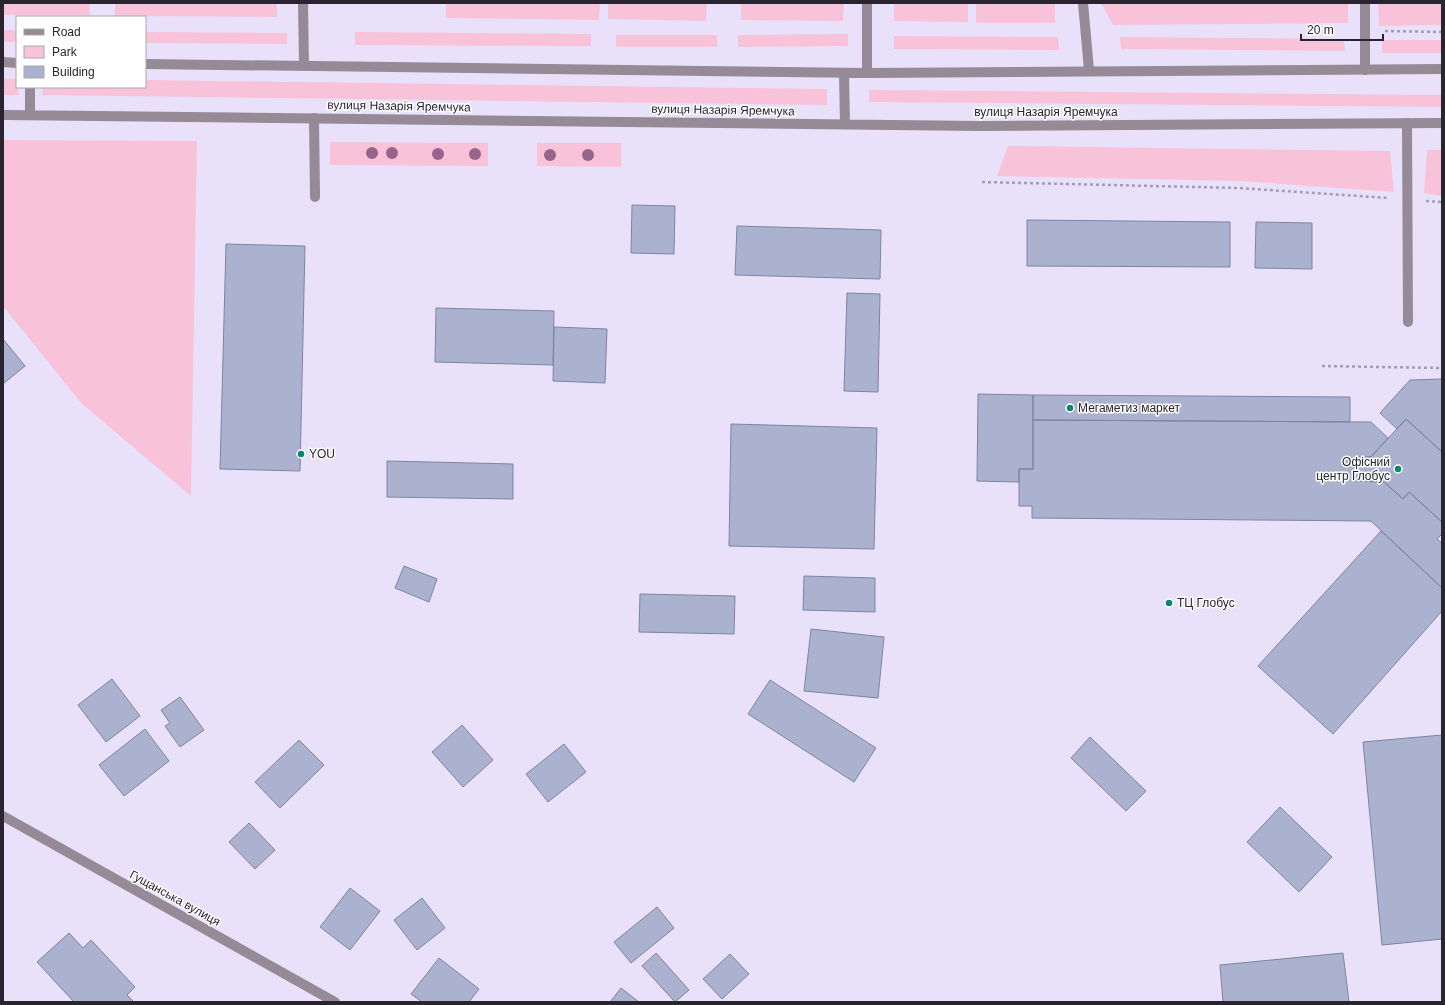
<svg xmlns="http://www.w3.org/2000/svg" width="1445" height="1005" viewBox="0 0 1445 1005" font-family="Helvetica,sans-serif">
<rect width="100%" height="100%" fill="#e9e1fa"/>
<path fill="#f8c3d9" d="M3 3H89L90 15H3Z
M115 3H277V17L115 16Z
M446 3H600L599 20 446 18Z
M608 3H707L706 21 608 19Z
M741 3H844L843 21 741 20Z
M894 3H968V22L894 21Z
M976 3H1055V23H976Z
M1101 3H1348V23L1113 25Z
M1378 3H1442V25L1379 26Z
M3 30H17V42H3Z
M145 32 287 33V44L145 43Z
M355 32 591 34V46L355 45Z
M848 34V46L738 47V35Z
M616 35H717V47H616Z
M894 36 1058 37 1059 50 894 49Z
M1120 37 1344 39 1345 51 1121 49Z
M1382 40H1442V53H1382Z
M3 79H17L19 95H3Z
M145 80 827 89V105L42 95 43 87H145Z
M869 90 1442 95V107L869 102Z
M3 140 197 141 191 496 81 403 3 306Z
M330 142 488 143V166L330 165Z
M537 143H621V167L537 166Z
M1008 146 1390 151 1394 192 1239 181 997 176Z
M1427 150H1442V196L1424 193Z"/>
<path fill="#abb2d0" stroke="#7d84a0" d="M632 205 675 206 674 254 631 253Z
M1027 220 1230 222V267L1027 266Z
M1256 222 1312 223V269L1255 268Z
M737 226 881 230 880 279 735 275Z
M226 244 305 246 300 471 220 469Z
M847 293 880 294 878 392 844 391Z
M436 308 554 311 553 365 435 362Z
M554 327 607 329 605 383 553 381Z
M3 339 25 366 3 384Z
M1442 379V452L1406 419 1397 429 1380 413 1410 380Z
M978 394 1033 395V469H1019V482L977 481Z
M1033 395 1350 397V422L1033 420Z
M1406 419 1442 452V522L1409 492 1403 499 1384 482 1354 481V457H1371Z
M1033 420 1371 422 1388 438 1371 457H1354V481L1384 482 1403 499 1409 492 1442 522V534L1437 539 1442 543V588L1371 521 1032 518V506H1019V469H1033Z
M731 424 877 428 874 549 729 546Z
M387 461 513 464V499L387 497Z
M1381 531 1442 588V611L1333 734 1258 666Z
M404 566 437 579 429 602 395 588Z
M804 576 875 578V612L803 610Z
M640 594 735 596 734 634 639 632Z
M811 629 884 637 878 698 804 691Z
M112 679 140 716 106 742 78 705Z
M770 680 876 748 854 782 748 714Z
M180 697 204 730 180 747 165 726 170 723 161 710Z
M462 725 493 760 463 787 432 752Z
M145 729 169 761 124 796 99 765Z
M1442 735V939L1382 945 1363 742Z
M1090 737 1146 791 1126 811 1071 758Z
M299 740 324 765 280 808 255 782Z
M564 744 586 772 548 802 526 774Z
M1280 807 1332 857 1299 892 1247 842Z
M249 823 275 850 255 869 229 842Z
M350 888 380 911 350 950 320 927Z
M422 898 445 928 417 950 394 920Z
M657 907 674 928 631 963 614 942Z
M69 933 83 948 91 940 135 987 127 995 134 1002H74L37 962Z
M656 953 689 990 675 1002 642 966Z
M1343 953 1349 1002H1223L1220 965Z
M730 954 749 974 722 999 703 979Z
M439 958 479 989 469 1002H422L411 994Z
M621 988 639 1002H610Z"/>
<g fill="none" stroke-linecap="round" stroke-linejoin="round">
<path stroke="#a39db1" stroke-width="2.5" stroke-dasharray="3 3" stroke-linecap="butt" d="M1385 31 1442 32
M982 182 1239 188 1389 198
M1426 201 1442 202
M1322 366 1442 368"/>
<path stroke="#958a95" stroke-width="10" d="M1083 3 1089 70
M1365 70V3
M314 118 315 197
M1407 123 1408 322"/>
<path stroke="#958a95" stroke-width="10" d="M303 3 304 66
M867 73V3
M3 816 335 1002"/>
<path stroke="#958a95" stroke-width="10" d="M3 62 17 63
M145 64 867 73 1442 69
M844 73 845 124
M30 87V115
M3 115 980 126 1442 123"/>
</g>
<g fill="#96658b">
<circle cx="372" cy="153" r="6"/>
<circle cx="392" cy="153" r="6"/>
<circle cx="438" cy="154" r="6"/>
<circle cx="475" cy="154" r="6"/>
<circle cx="550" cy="155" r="6"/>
<circle cx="588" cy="155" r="6"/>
</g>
<g fill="#06896d" stroke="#fff" stroke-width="1.5">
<circle cx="1070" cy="408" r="4"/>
<circle cx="301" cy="454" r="4"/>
<circle cx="1398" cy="469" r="4"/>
<circle cx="1169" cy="603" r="4"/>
</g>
<g text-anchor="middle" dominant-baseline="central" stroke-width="3" stroke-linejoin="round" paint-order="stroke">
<g font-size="12" fill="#282430" stroke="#fff">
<text transform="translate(399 106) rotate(1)">вулиця Назарія Яремчука</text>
<text transform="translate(723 110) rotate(1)">вулиця Назарія Яремчука</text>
<text x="1046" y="112">вулиця Назарія Яремчука</text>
<text transform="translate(175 898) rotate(29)">Гущанська вулиця</text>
</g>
<g font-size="12" fill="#282430" stroke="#fff" text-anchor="start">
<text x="1078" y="408">Мегаметиз маркет</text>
<text x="309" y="454">YOU</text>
<text x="1390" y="462" text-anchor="end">Офісний<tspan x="1390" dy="14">центр Глобус</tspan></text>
<text x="1177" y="603">ТЦ Глобус</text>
</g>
</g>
<rect width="1445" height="1005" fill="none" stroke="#282430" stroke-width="8"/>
<rect x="16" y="16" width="130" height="72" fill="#ffffff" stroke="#a9a7ac"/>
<rect x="24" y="29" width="20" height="6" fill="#958a95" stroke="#a9a7ac"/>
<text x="52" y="36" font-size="12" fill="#282430">Road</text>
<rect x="24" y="46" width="20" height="12" fill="#f8c3d9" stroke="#a9a7ac"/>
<text x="52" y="56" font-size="12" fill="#282430">Park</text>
<rect x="24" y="66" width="20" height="12" fill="#abb2d0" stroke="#a9a7ac"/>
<text x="52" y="76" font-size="12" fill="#282430">Building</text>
<path d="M1301 34v6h82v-6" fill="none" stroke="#282430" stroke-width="2"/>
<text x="1307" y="34" font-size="12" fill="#282430" stroke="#ffffff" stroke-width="3" paint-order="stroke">20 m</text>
</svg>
